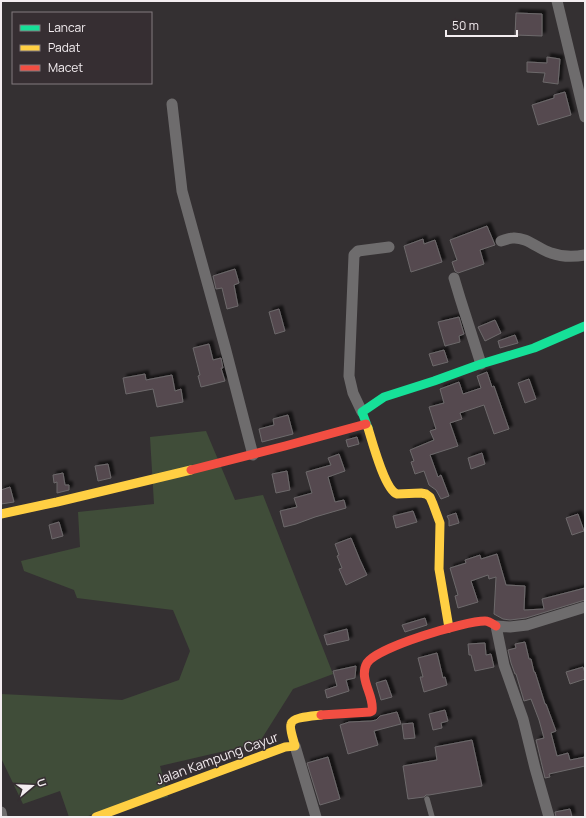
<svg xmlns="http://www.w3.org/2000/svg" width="586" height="818" viewBox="0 0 586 818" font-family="Manrope,sans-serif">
<defs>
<filter id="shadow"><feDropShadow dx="3.5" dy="-3.5" stdDeviation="1" flood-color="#0009"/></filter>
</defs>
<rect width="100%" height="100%" fill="#343032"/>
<path fill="#404d39" d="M206 431 235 500 263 495 333 674 293 689 259 743 160 766 168 797 98 812 86 817H69L60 791 23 804 1 758V694L122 700 179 680 190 651 173 610 77 598 74 590 24 571 21 561 80 547 78 512 154 504 150 437Z"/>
<path fill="#544a4f" stroke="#6d696b" filter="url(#shadow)" d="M516 13 542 14V36L515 35Z
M547 57 560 59 558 84 543 82 545 73 527 72V62L547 63Z
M565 92 571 115 538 125 532 105 554 98V95Z
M487 226 495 245 480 250 484 264 458 273 455 271 452 262 457 260 450 240Z
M423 239 424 244 435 240 442 262 411 272 404 246Z
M235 269 239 283 234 285 238 306 227 309 222 288 216 289 213 276Z
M279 309 285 331 275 334 269 312Z
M459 317 464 334 459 336 460 342 445 346 438 322Z
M495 320 501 333 485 341 478 327Z
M515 335 518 343 500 348 498 341Z
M209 344 213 360 221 358 223 368H221L225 381 201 387 198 376 200 375 193 348Z
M444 350 448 362 433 366 429 354Z
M487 372 492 387 494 386 509 429 494 434 484 405 460 413 462 419 450 423 458 446 430 455 438 477 441 475 449 496 441 499 436 490 429 485 424 471 415 474 411 462 414 461 410 450 434 440 430 431 436 429 429 407 444 403 440 389 459 382 463 394 481 388 477 376Z
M145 374 146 380 172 375 175 391 181 389 183 402 157 407 153 389 126 394 123 378Z
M529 379 536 399 525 403 518 383Z
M288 415 293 434 262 442 259 429 274 425 273 419Z
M357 437 359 444 348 447 346 440Z
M482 453 485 464 471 469 468 458Z
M339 454 345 471 328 477 335 502 344 500 346 508 315 517 296 524 284 527 280 511 297 507 294 498 312 493 306 472 331 465 328 458Z
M108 464 111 478 98 481 95 466Z
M287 471 290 490 276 493 272 474Z
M63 473 65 485H69V490L57 493V482L54 483 53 475Z
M10 487 14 502 1 504V490Z
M413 511 417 522 396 528 393 516Z
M456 513 459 523 449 526V520L447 516Z
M578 514 584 531 572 535 566 518Z
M59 522 63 536 52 539 49 525Z
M351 538 360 560 367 575 346 585 339 569 342 568 337 556 339 555 335 544Z
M497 554 506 585 525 586 524 610 544 609 542 599 585 588V600L526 618 510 620 503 619 494 614 496 577 489 579 488 575 471 581 478 602 458 608 455 596 458 595 450 568 466 563 465 560 480 555 481 559Z
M425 618 427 625 405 632 402 625Z
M347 629 349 640 327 645 324 635Z
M525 642 529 659H531L534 672H535L545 704H546L556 731 551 733 557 756 568 753 570 760 585 757V766L549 774 550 777 545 778 536 740 544 738 539 720 531 699 524 701 516 674H515L511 663 508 650 516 648 515 644Z
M485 643 486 655 491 654 494 667 475 671 471 655H469L468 644Z
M437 653 443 678 445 677 447 685 424 692 420 677H423L418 658Z
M356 666 355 678 346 680 349 691 327 698 325 690 337 686 333 671Z
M583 667 585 673V679L570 684 566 672Z
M386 680 392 697 381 700 376 683Z
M445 710 448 721 441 723 442 728 433 730 429 714Z
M397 712 401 724 374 731 378 745 348 754 340 725 349 722 371 721 376 720 380 716Z
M413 723 415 738 404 739 402 724Z
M472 740 482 786 429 795H426L424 797 408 799 403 766 437 760 435 747Z
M328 757 340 799 320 805 307 763Z
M570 809 572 817H556L555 812Z"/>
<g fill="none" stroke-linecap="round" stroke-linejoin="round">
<path stroke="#6e6c6d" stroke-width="5.5" d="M427 799 432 817"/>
<path stroke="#6e6c6d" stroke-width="11" d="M557 1 585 117
M172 104 182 191 225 347 253 455
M501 241C505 240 509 238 513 238 527 237 538 249 551 253 562 257 574 257 585 255
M454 278 460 298 481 364
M362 412 353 393 349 376 354 255 358 251 389 247
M295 746 316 817
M1 812 2 817
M549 817 535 768 523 719 504 665 496 626 510 627 527 625 585 607"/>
<path stroke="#16e098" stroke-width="9" d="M368 428 362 412 384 397 434 381 481 364 534 348 585 326"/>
<path stroke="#ffcf43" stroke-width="9" d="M368 428C372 441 385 490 397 494L421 493 426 494 430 497 433 504 440 523 439 569 449 628
M1 514 57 502 191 470
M96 817 285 747 295 746C294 741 289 728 291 724 292 717 314 716 321 715"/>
<path stroke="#f24e42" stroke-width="9" d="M191 470 285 446 366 424
M321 715 370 712 372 711C375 696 358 679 367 663 377 647 465 621 485 621 489 621 493 624 496 626"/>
</g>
<g text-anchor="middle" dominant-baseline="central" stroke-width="3" stroke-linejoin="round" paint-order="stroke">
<g font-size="13" fill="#f3edf0" stroke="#362e32">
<text transform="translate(217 758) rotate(-20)">Jalan Kampung Cayur</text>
</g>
</g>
<rect width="586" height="818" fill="none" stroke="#f3edf0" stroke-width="4"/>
<rect x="12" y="12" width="140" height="72" fill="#362e32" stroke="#827a7e"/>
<rect x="20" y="25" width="20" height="6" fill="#16e098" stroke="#827a7e"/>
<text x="48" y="32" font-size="12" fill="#f3edf0">Lancar</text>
<rect x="20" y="45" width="20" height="6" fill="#ffcf43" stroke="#827a7e"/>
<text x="48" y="52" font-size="12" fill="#f3edf0">Padat</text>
<rect x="20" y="65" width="20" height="6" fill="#f24e42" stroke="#827a7e"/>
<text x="48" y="72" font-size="12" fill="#f3edf0">Macet</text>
<g transform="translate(32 786) rotate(71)" stroke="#362e32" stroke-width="3" paint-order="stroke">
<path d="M0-3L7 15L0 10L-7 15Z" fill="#f3edf0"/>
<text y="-6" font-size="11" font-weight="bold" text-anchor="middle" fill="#f3edf0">U</text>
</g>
<path d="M446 30v6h71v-6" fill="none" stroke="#f3edf0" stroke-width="2"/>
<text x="452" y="30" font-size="12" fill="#f3edf0" stroke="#362e32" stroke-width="3" paint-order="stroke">50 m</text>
</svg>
